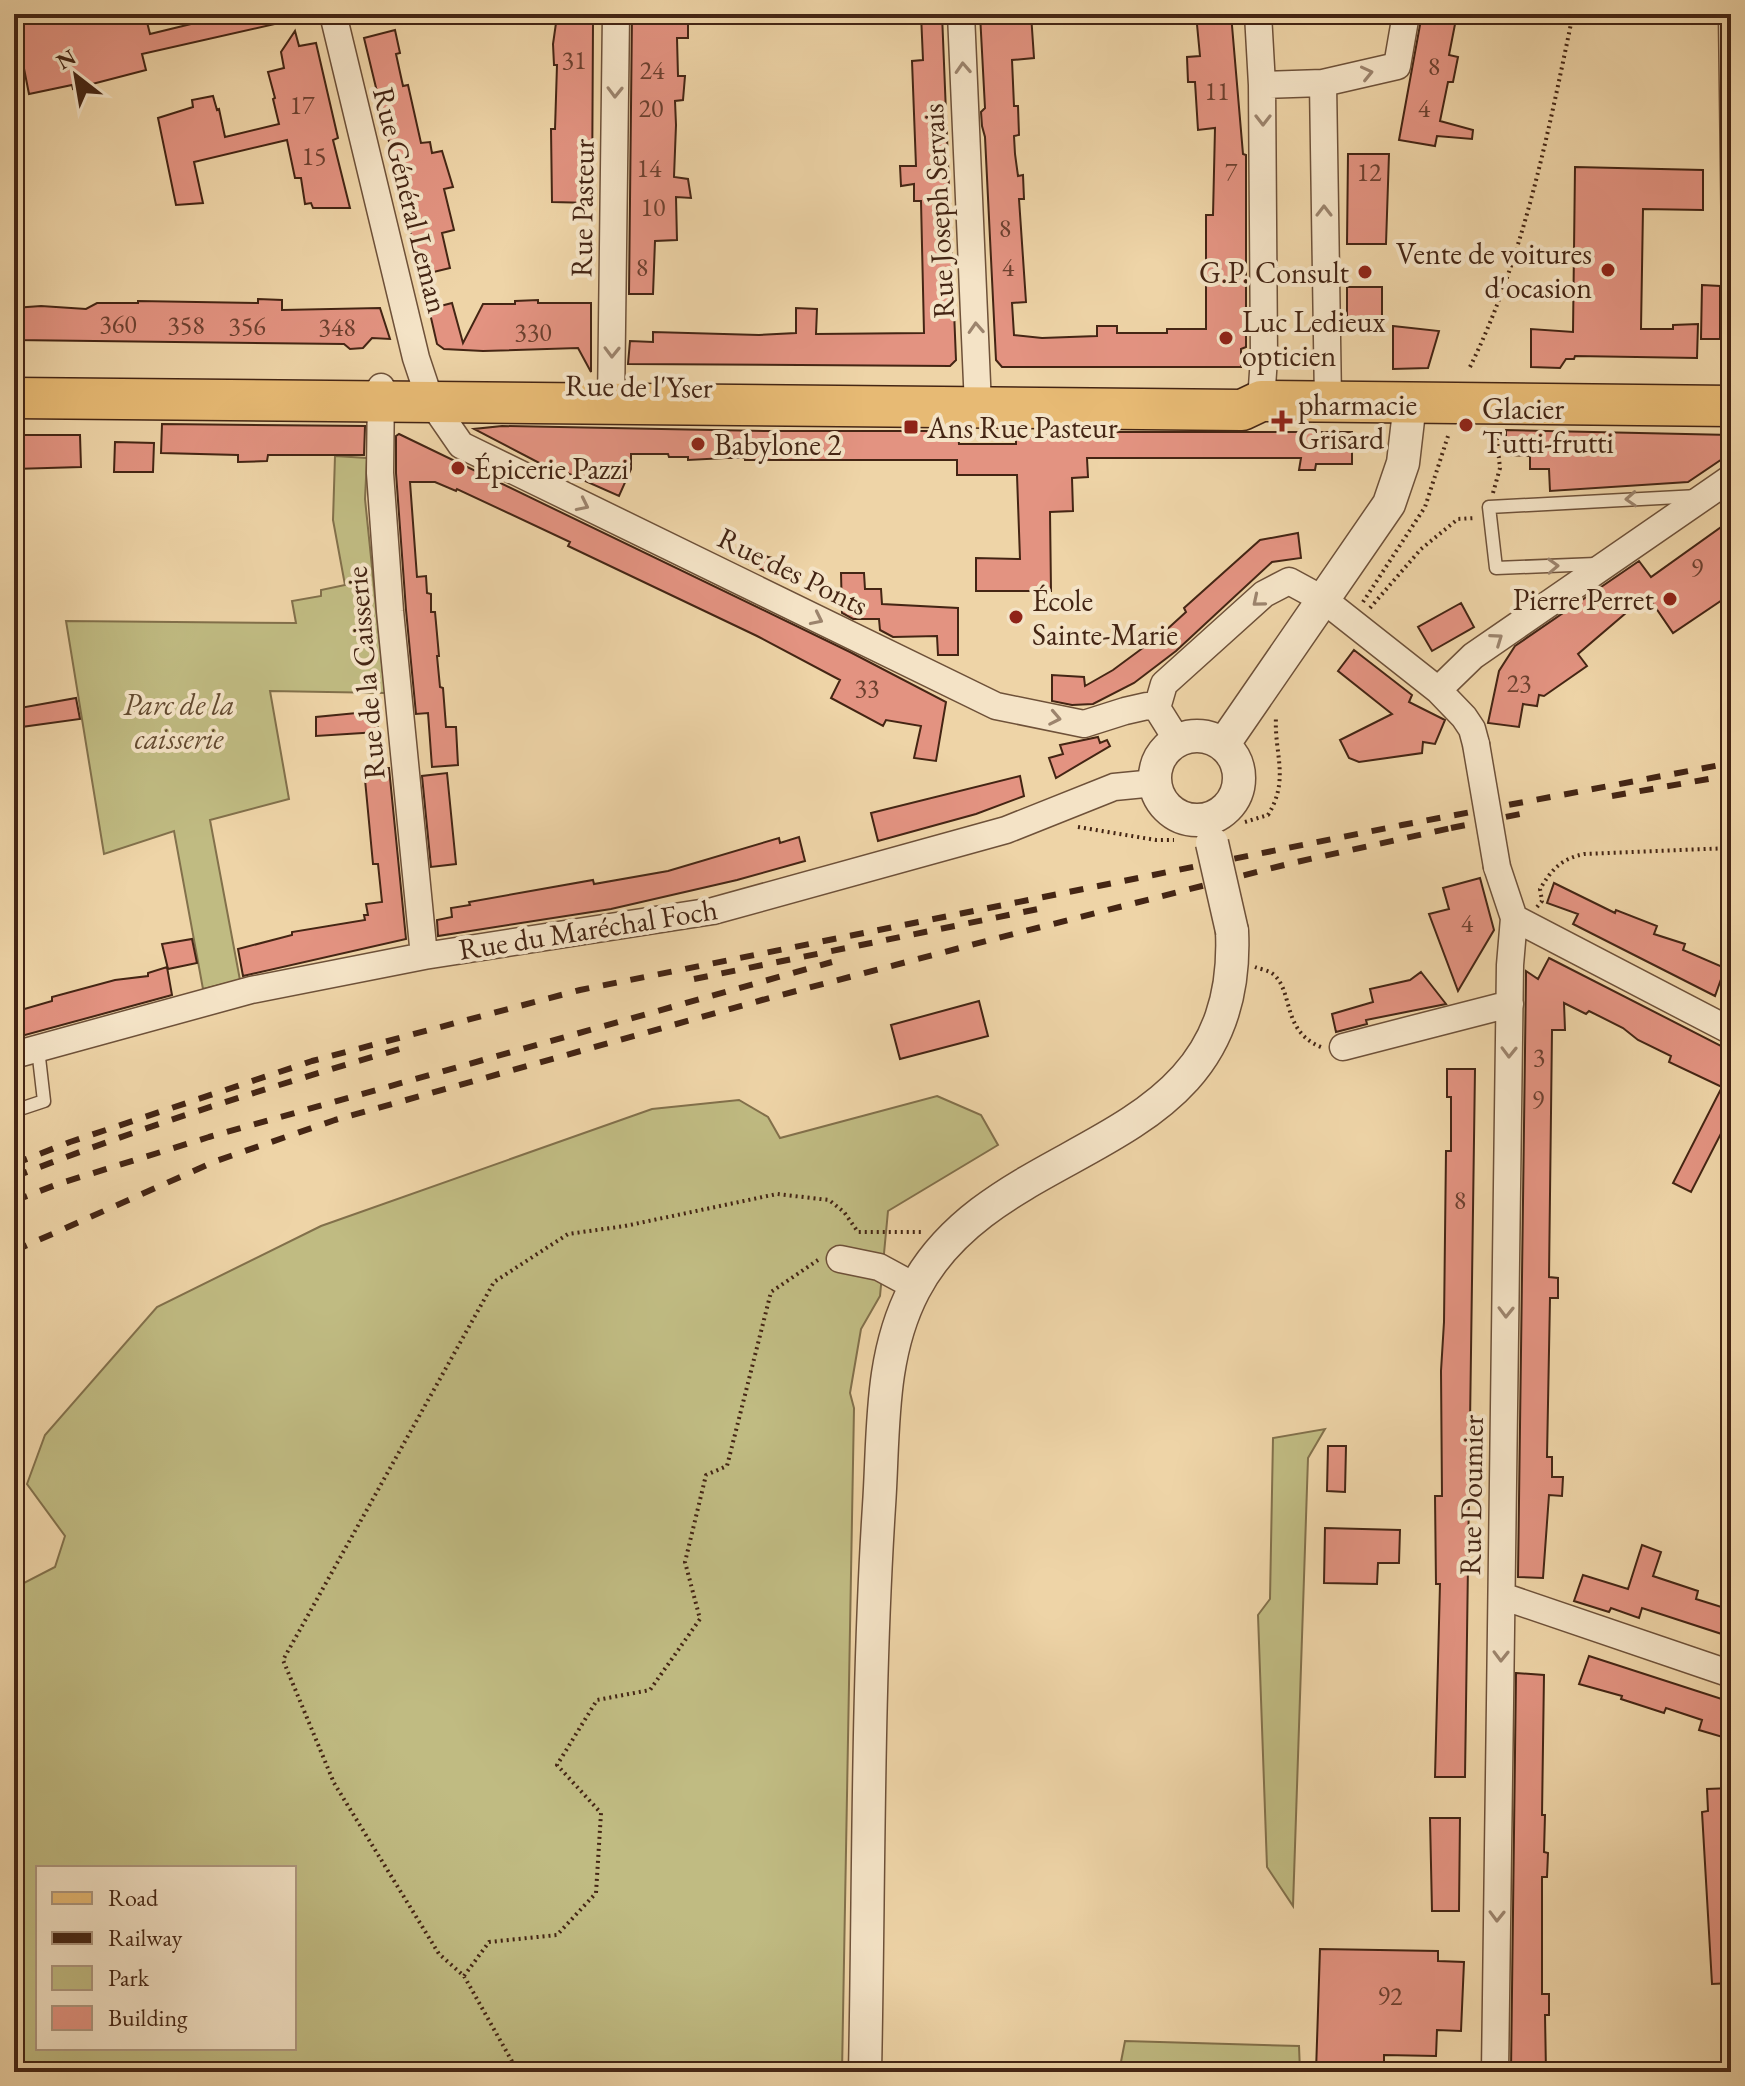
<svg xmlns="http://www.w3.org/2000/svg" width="1745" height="2086" viewBox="0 0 1745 2086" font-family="'EB Garamond',serif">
<rect width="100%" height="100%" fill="#eed4a7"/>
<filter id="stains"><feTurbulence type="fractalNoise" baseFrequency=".0025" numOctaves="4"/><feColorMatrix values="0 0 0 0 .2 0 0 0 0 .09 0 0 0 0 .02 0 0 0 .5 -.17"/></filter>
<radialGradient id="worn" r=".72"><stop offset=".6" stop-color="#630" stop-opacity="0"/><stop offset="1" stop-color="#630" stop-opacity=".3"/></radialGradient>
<path fill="#c0bb82" stroke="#82704b" stroke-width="2" fill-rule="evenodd" d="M335 456 367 458 365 499 385 693 270 691 289 799 210 820 240 980 203 989 174 831 104 854 66 621 296 623 292 601 321 596V590L345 585 333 520Z
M937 1096 981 1115 998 1145 888 1211 880 1296 861 1329 850 1393 854 1408 842 2072H14V1588L55 1567 65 1536 27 1484 45 1435 157 1307 321 1226 652 1109 739 1100 768 1117 780 1138ZM38 1868H294V2048H38Z
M1325 1429 1308 1458 1293 1906 1267 1867 1258 1615 1270 1599 1273 1438Z
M1125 2041 1299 2046 1300 2072H1119Z"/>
<path fill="#e39381" stroke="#442514" stroke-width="2" d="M14 14H145L150 34 232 14H287L288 21 142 54 146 70 73 89 72 85 29 94 18 38 14 39Z
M632 14 688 16V38H677L678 76H685L683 100 675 101 676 125 674 177 688 179 691 198 676 197 677 240 655 241 653 294H629Z
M921 14H942L956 360 950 366 628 364 630 341 653 342V332L759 335 796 333V308L817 309 816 334 924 333 921 201H914V184L901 186 900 166H916L912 61 923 60Z
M980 14H1031L1034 58 1012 60 1014 106H1018L1019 135 1014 136 1015 154 1018 176 1023 175 1024 199H1019L1026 302 1012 303 1014 335 1042 338 1097 336V326H1117V333H1167V329H1206V215H1213L1215 128 1198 130 1195 82H1188L1187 57 1200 56 1196 14H1231L1243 154 1246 155V347L1241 349V367H1002L996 360 985 137 982 126 981 112 985 108Z
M1422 14H1457L1449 55 1458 57 1453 82H1448L1440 121 1473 130 1472 139 1437 136 1435 146 1399 140Z
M556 23H593L592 203 552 202 551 129H555L557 65H554L553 44Z
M395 30 400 53 396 54 403 86 408 85 421 143 430 142 432 153 442 151 453 187 444 189 454 230 442 233 450 268 421 275 402 200 407 198 398 162 395 154H392L364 38Z
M295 31 299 46 316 43 338 138 333 140 350 208H313L311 203 305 204 301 178H295L287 140 194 162 203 203 176 205 158 118 193 107 192 100 213 96 217 110 219 109 225 137 279 124 273 99 275 98 268 72 284 68 281 52Z
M1348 154H1389L1386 244H1347Z
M1575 167 1703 170V210L1643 209 1641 329H1673V325L1698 324 1697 358 1575 356 1574 359H1566L1560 368 1531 367V329L1573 332Z
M1702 285 1720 286V339H1701Z
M1347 287H1382V320H1347Z
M258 299 282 300V310L380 308 390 339 372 338 363 348 350 349 344 344 14 340V308L41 306 86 309 97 303H138V301L258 303Z
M538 300V303H591V372L578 348 483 351 444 349 437 344 429 309 452 303 463 343 483 304H515V301Z
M1393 326 1439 331 1428 368 1393 369Z
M162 424 365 426 364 455H268L267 461 238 462V455L161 453Z
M502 426 767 431H958L959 444H1016V438L1092 432H1352V464H1316L1315 470H1299L1301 458H1087L1088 477 1072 478 1073 511 1050 512 1051 591H976V558L1020 559 1017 475H957V460H745V458H726L688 460V457H669L668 454H631V469L619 496 547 464V467L474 429Z
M1506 430 1731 435V453L1688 482 1550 491 1549 469H1530V456L1506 455Z
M399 434 850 652 946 702 936 761 914 758 921 726 886 720 883 726 831 698 840 680 757 636 568 546 570 542 457 489 456 491 435 482H410L417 577 426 576 427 593 431 594V612H435L439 656H437L440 687 443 688 446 727H456L458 765 432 767 428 713 416 714 406 610 396 473V436Z
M14 435H80L81 467 14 469Z
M115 442 154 443 153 472H114Z
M1731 520V594L1673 633 1647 595 1578 654 1587 666 1544 696 1539 695 1537 706 1523 704 1519 727 1488 723 1499 671 1515 646 1639 561 1651 577Z
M1298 533 1301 558 1272 562 1176 651 1134 683 1093 704 1072 705 1052 701V675L1084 677 1085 686 1113 670 1163 633 1186 612 1184 608 1260 540Z
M737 549 784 561 783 580 734 556Z
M841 573H864L865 589H881L882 604 958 608V655H938L937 636 893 637 880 630 879 619H853L842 613Z
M1461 603 1474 627 1432 651 1418 627Z
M1354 650 1412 695 1409 702 1445 720 1435 744 1423 742 1422 753 1359 762 1349 758 1340 740 1392 714 1338 671Z
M76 698 80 719 14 728V709Z
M377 711 378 732 316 736V717Z
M1098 737 1100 743 1107 740 1110 746 1056 778 1049 758 1063 754 1060 745Z
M389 768 406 939 243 976 238 949 292 935V932L365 920 364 915H368L366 904 382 902 378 864H373L364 769Z
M447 773 456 864 431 867 422 776Z
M1020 776 1024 796 976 814 878 841 871 813Z
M799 837 805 861 737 880 611 909 438 936 437 920 452 917 451 908 470 905 469 902 593 880 594 884 668 871 779 838 780 843Z
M1480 878 1494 930 1458 991 1429 914 1449 909 1443 888Z
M1554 883 1615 913 1616 910 1657 926 1654 934 1685 944 1683 950 1725 968 1715 996 1573 924 1578 914 1547 903Z
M192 939 197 963 168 969 162 944Z
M1549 958 1731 1051V1114L1691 1192 1673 1183 1722 1087 1669 1062 1671 1056 1638 1040 1623 1028 1589 1011 1586 1014 1564 1003 1565 1030H1552L1549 1277 1558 1278V1298H1550L1547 1457H1552V1477H1563L1562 1496 1549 1495 1543 1578 1518 1577 1526 976V971L1538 979Z
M167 967 172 995 14 1038V1012L52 1001V997L115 980 148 976V973Z
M1421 972 1446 1004 1366 1020 1367 1024 1336 1032 1332 1014 1373 1002 1370 989 1410 980Z
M979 1001 988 1036 900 1059 891 1025Z
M1447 1069H1475L1465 1777H1435L1440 1584H1436L1435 1496H1442L1441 1371 1444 1322 1446 1151H1451V1097H1447Z
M1328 1446H1346L1345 1492 1327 1491Z
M1325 1528 1400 1530 1399 1563H1378L1377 1584 1324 1583Z
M1642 1545 1661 1552 1653 1576 1698 1591 1696 1599 1731 1610V1637L1642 1608 1639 1618 1611 1608 1609 1612 1574 1601 1583 1575 1628 1589Z
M1589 1656 1731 1702V1722L1726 1738 1699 1730 1702 1720 1666 1708 1664 1713 1621 1699 1622 1696 1579 1684Z
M1516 1673 1544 1675 1542 1815H1545L1544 1852 1548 1853 1547 1877H1542V1994H1549V2015H1545L1546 2072H1511Z
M1731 1788V1983L1712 1984 1702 1812 1708 1811 1707 1789Z
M1430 1818H1460L1459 1911H1432Z
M1320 1949 1438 1951V1961L1464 1962 1461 2031 1437 2030 1436 2056 1384 2055V2072H1316Z"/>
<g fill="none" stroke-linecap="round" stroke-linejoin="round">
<defs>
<path id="service" d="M1725 14 1730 399
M1596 564 1496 568 1489 507 1698 496
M14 1111 44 1101 38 1049"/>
<path id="minor" d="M333 14 416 358 430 400 461 445 996 706 1084 724 1125 711 1147 706 1157 708
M961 14 978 406
M1258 14 1262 85 1264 358 1261 401
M1323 83 1328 401
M1262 85 1323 83 1397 66 1406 14
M381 387 380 473 390 611 424 956
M611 404 616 14
M1438 690 1473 656 1731 478
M1177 740 1157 708 1164 684 1264 594 1289 581 1324 600 1438 690 1464 717 1472 729 1476 744
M1514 918 1731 1031
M1343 1047 1510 1004
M14 1055 251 990 424 956 713 911 1006 830 1114 787 1155 783
M840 1259 879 1267 916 1287
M1502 1596 1731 1674
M1495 2072 1510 965 1514 918 1497 867"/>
<path id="tertiary" d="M1155 778a42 42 0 1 1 84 0a42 42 0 1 1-84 0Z
M1223 745 1389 504 1403 463 1410 403
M865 2072C869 1884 867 1694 879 1506 884 1433 879 1357 914 1290 996 1132 1243 1160 1232 931"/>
<path id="primary" d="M14 398 1242 410 1261 401 1731 406"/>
</defs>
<use href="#service" stroke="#6e5139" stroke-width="15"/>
<use href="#minor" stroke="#6e5139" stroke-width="29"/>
<use href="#tertiary" stroke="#6e5139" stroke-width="35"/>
<use href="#primary" stroke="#442514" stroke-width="43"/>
<path stroke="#442514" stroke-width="4" stroke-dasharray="2 4" stroke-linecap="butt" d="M1470 367C1524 257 1548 134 1573 14
M1493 493 1500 468 1496 431
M1363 602 1425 507 1449 433
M1370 608 1421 549 1458 519 1475 518
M1225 811 1228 824
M1245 822 1268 815C1290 779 1274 754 1276 717
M1078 827 1156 840H1174
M1537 907 1542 901 1540 889C1552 869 1561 859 1584 854L1731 848
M1255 967C1260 969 1268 970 1273 974 1294 991 1281 1031 1321 1047
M464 1976 489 1942 557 1935 596 1893 601 1813 557 1765 597 1700 650 1690 700 1619 685 1562 706 1475 727 1466 771 1292 818 1260
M518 2072 464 1976 439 1954 334 1783 283 1660 494 1282 568 1234 625 1226 777 1194 829 1200 844 1212 858 1232H923"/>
<use href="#service" stroke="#f4e3c6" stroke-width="12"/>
<use href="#minor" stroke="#f4e3c6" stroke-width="26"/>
<use href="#tertiary" stroke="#f4e3c6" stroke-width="32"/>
<use href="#primary" stroke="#e7ba74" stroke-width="40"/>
<path stroke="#442514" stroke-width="6" stroke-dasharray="14 14" stroke-linecap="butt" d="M1612 796 1731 775
M1451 828 1525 813
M694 979 1043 908
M14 1164 70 1142 312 1061 580 990 1402 825 1731 763
M14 1177C141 1127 272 1086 403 1048
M14 1201 58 1184 209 1137 832 962
M14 1251 216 1161 335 1120 762 1000 994 939 1292 863 1460 826"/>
<defs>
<path id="minor-bridge" d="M1476 744 1497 867"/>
<path id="tertiary-bridge" d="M1212 843 1232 931"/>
</defs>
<use href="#minor-bridge" stroke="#6e5139" stroke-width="29" stroke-linecap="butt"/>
<use href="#tertiary-bridge" stroke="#6e5139" stroke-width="35" stroke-linecap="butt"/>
<use href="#minor-bridge" stroke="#f4e3c6" stroke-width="26"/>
<use href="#tertiary-bridge" stroke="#f4e3c6" stroke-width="32"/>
</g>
<defs><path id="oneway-chevron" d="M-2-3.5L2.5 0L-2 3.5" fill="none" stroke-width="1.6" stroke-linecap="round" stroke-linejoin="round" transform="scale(2)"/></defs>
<g stroke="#9c846d">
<use href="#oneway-chevron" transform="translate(963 68) rotate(-93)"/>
<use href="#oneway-chevron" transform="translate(1367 73) rotate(-13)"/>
<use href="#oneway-chevron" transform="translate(615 92) rotate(91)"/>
<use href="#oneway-chevron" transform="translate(1263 120) rotate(90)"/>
<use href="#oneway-chevron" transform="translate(1324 211) rotate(-90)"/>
<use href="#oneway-chevron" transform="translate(976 328) rotate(-93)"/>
<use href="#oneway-chevron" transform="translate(612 352) rotate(91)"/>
<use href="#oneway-chevron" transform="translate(1631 499) rotate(177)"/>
<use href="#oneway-chevron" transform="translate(583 505) rotate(26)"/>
<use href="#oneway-chevron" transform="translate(1553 566) rotate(-2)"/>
<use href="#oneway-chevron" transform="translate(1258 601) rotate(140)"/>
<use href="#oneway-chevron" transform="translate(817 619) rotate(26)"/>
<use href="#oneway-chevron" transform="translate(1497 639) rotate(-35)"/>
<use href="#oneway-chevron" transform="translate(1055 718) rotate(11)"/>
<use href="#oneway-chevron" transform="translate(1509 1052) rotate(91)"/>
<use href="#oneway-chevron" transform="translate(1506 1312) rotate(91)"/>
<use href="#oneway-chevron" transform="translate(1501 1656) rotate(91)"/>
<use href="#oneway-chevron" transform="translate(1497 1916) rotate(91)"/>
</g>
<g fill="#8f2418" stroke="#f4e3c6" stroke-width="3">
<circle cx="1608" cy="270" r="8"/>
<circle cx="1365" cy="272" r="8"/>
<circle cx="1226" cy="338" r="8"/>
<path d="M1278 409h8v8h8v8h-8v8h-8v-8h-8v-8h8z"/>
<circle cx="1466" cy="425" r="8"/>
<rect x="903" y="419" width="16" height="16" rx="4"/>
<circle cx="698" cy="444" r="8"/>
<circle cx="458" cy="468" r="8"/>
<circle cx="1670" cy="599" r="8"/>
<circle cx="1016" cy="617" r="8"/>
</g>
<g text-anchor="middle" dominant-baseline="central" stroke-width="8" stroke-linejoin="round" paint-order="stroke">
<g font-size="26" fill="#6c402f">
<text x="574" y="60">31</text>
<text x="1434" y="66">8</text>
<text x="652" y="70">24</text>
<text x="1217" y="91">11</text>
<text x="302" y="105">17</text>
<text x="651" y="108">20</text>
<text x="1424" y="108">4</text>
<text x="314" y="156">15</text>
<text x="649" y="168">14</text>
<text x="1231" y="172">7</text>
<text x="1369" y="172">12</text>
<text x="653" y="207">10</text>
<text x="1005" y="228">8</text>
<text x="642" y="267">8</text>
<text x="1008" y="267">4</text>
<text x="118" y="324">360</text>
<text x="186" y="325">358</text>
<text x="247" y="326">356</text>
<text x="337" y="327">348</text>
<text x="533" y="332">330</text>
<text x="1697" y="568">9</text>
<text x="1519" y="683">23</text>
<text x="867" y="688">33</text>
<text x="1467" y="923">4</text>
<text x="1539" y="1057">3</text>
<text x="1538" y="1100">9</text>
<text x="1460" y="1200">8</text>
<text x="1390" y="1996">92</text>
</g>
<g font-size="30" fill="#442514" stroke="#f4e3c6">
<text transform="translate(411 200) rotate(76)">Rue Général Leman</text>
<text transform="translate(582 208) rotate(-89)">Rue Pasteur</text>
<text transform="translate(938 211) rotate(-93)">Rue Joseph Servais</text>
<text transform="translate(639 386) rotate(1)">Rue de l'Yser</text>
<text transform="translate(793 571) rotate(26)">Rue des Ponts</text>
<text transform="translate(365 673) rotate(-95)">Rue de la Caisserie</text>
<text transform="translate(588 929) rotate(-9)">Rue du Maréchal Foch</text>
<text transform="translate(1471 1495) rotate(-89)">Rue Doumier</text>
</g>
<g font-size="30" fill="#442514" stroke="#f4e3c6" text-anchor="start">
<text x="1592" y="253" text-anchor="end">Vente de voitures<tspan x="1592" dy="34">d'ocasion</tspan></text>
<text x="1349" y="272" text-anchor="end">G.P. Consult</text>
<text x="1242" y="321">Luc Ledieux<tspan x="1242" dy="34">opticien</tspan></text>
<text x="1298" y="404">pharmacie<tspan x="1298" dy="34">Grisard</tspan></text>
<text x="1482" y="408">Glacier<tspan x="1482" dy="34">Tutti-frutti</tspan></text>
<text x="927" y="427">Ans Rue Pasteur</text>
<text x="714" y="444">Babylone 2</text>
<text x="474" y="468">Épicerie Pazzi</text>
<text x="1654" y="599" text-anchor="end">Pierre Perret</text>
<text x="1032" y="600">École<tspan x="1032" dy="34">Sainte-Marie</tspan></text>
</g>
<g font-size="30" font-style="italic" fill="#634a30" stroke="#f4e3c6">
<text x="179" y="704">Parc de la<tspan x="179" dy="34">caisserie</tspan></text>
</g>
</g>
<rect width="1745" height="2086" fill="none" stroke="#eed4a7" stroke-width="48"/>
<rect x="16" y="16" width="1713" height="2054" fill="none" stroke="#442514" stroke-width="4"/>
<rect x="24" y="24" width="1697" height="2038" fill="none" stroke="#442514" stroke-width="2"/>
<rect x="36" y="1866" width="260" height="184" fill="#f4e3c6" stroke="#ae977f" stroke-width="2"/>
<rect x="52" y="1892" width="40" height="12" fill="#e7ba74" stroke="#ae977f" stroke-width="2"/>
<text x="108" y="1906" font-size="24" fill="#442514">Road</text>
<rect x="52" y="1932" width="40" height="12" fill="#442514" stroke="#ae977f" stroke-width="2"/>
<text x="108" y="1946" font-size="24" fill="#442514">Railway</text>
<rect x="52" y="1966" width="40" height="24" fill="#c0bb82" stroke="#ae977f" stroke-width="2"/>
<text x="108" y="1986" font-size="24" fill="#442514">Park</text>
<rect x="52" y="2006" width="40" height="24" fill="#e39381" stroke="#ae977f" stroke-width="2"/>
<text x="108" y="2026" font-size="24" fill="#442514">Building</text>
<g transform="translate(76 76) rotate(329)" stroke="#f4e3c6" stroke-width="6" paint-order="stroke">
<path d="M0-6L14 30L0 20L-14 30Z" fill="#442514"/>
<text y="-12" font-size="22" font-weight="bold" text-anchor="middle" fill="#442514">N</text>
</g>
<rect width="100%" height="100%" filter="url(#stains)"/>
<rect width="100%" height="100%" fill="url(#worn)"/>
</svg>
